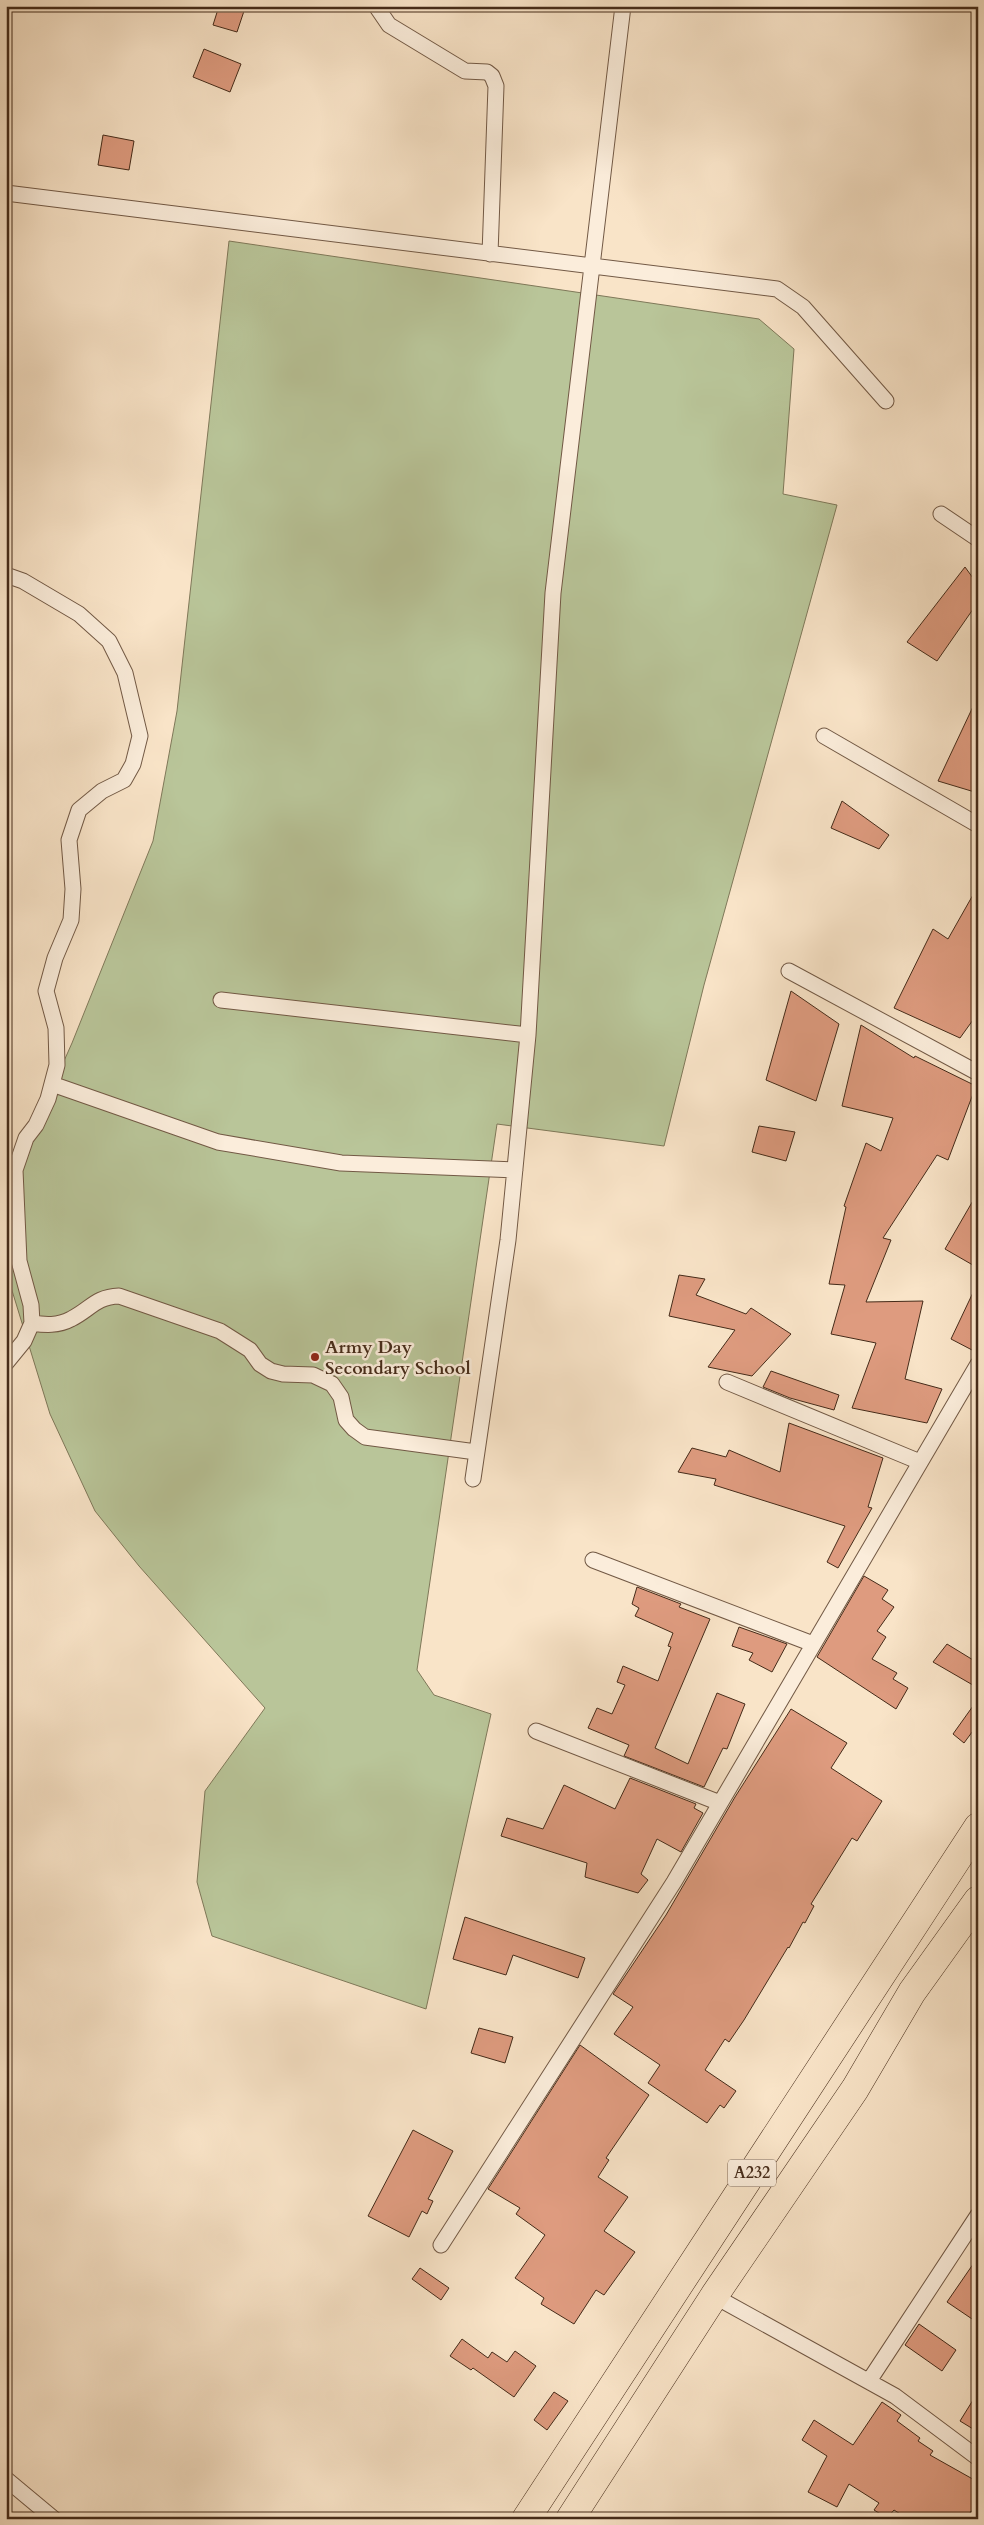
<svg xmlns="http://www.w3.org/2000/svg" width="984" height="2525" viewBox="0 0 984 2525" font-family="Cardo,serif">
<rect width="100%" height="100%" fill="#f9e4c8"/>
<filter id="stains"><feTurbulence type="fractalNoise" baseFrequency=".004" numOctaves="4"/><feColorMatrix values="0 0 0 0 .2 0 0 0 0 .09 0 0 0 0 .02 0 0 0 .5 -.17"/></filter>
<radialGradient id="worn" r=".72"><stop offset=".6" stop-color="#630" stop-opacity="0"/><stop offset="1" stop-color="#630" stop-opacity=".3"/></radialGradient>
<path fill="#b9c599" stroke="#7f7859" d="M229 241 759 319 794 349 783 494 837 505 704 985 664 1146 497 1124 417 1670 434 1695 491 1714 426 2009 212 1936 197 1882 205 1791 265 1708 139 1566 95 1511 50 1414 6 1271V1191L72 1043 153 841 177 711Z"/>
<path fill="#de9b7f" stroke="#452b19" d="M219 6H230L244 11 237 32 213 25Z
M204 49 241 64 230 92 193 77Z
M103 135 134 141 129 170 98 165Z
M965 567 978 585V602L937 661 907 642Z
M978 696V793L938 781Z
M842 801 889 835 879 849 831 828Z
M978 886V1013L960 1038 894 1008 933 929 948 939Z
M791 991 839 1024 816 1101 766 1080Z
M861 1025 914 1058 915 1056 976 1086 948 1160 937 1155 883 1238 891 1240 866 1302 923 1301 905 1379 942 1389 927 1423 852 1408 876 1343 831 1334 845 1285 829 1284 846 1207 844 1206 866 1143 881 1151 893 1118 842 1106Z
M759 1126 795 1132 786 1161 752 1152Z
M978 1192V1268L945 1249Z
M679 1275 705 1279 696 1295 746 1314 751 1308 791 1334 752 1376 708 1367 735 1330 669 1316Z
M978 1282V1340L974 1351 951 1339Z
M771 1371 839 1395 834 1410 790 1398 763 1387Z
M789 1423 883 1458 868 1507 872 1508 838 1568 827 1562 845 1526 714 1485 716 1479 678 1472 692 1448 726 1457 729 1450 780 1472Z
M864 1576 888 1590 882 1599 894 1607 877 1631 886 1637 872 1659 897 1673 893 1679 908 1688 896 1709 817 1657Z
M637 1587 681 1604 679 1607 710 1619 655 1748 688 1764 717 1693 745 1704 727 1749 723 1748 704 1787 624 1756 629 1745 588 1728 597 1708 612 1714 625 1685 617 1682 623 1666 658 1681 671 1647 668 1646 673 1633 635 1616 639 1608 632 1604Z
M739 1627 787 1644 772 1672 749 1660 753 1653 732 1646Z
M947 1644 978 1663V1688L933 1662Z
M978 1699V1724L964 1743 953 1734Z
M791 1709 847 1743 831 1768 882 1801 857 1841 852 1838 811 1904 814 1906 805 1923 803 1922 789 1948 788 1947 744 2020 729 2042 725 2039 705 2070 736 2091 724 2108 720 2105 707 2123 648 2083 660 2065 614 2034 633 2007 613 1994 666 1915 735 1797Z
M630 1778 696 1804 694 1808 703 1813 681 1852 657 1839 641 1874 648 1880 638 1893 585 1877 587 1863 501 1836 507 1818 543 1829 564 1785 615 1809Z
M465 1917 585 1958 578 1978 513 1955 506 1975 453 1959Z
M479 2028 513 2037 505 2063 471 2053Z
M580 2045 649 2095 606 2158 609 2160 598 2177 628 2197 604 2231 635 2252 604 2295 596 2290 574 2324 541 2304 544 2298 515 2278 545 2235 516 2214 520 2208 488 2189Z
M413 2130 453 2151 428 2199 433 2201 427 2214 422 2211 409 2237 368 2216Z
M978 2257V2323L947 2302Z
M420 2268 449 2288 441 2300 412 2279Z
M919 2324 956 2350 942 2371 905 2345Z
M462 2339 488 2358 492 2352 507 2362 515 2351 536 2366 514 2397 473 2368 471 2370 450 2356Z
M554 2392 568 2401 547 2430 534 2420Z
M978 2392V2432L960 2421Z
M882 2402 901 2415 897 2421 920 2438 918 2441 933 2451 930 2455 978 2482V2514L971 2511 967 2519H908L894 2510 887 2518 874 2510 879 2503 849 2484 837 2507 808 2492 827 2456 802 2440 814 2420 853 2445Z"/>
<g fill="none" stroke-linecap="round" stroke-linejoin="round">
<defs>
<path id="street" d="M376 6 389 25 465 71 487 72 492 76 496 86 490 254
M6 193 777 289 803 307 886 401
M941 514 978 539
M6 575 23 581 79 614 109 641 125 673 140 736 133 764 124 780 102 791 79 810 69 840 73 889 71 920 55 958 46 991 56 1028 57 1065 48 1099 36 1125 26 1138 15 1170 19 1261 31 1305 32 1323 24 1341 6 1363
M824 736 978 825
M789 971 978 1073
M221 1000 528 1035
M52 1084 218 1142 341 1163 515 1170
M32 1323C45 1325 58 1326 71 1319 91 1309 95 1297 119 1296L220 1331 250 1350 260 1364 271 1371 283 1374 313 1375 332 1384 341 1397 346 1420 354 1429 365 1437 476 1452
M727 1382 920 1462
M473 1479 508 1240 528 1035 553 593 623 6
M593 1560 813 1644
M536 1731 720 1803
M441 2245 674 1882 978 1364
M714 2296 895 2396 978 2458
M869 2381 978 2215
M6 2479 54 2519"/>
<path id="highway" d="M526 2519 978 1827
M570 2519 714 2296 855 2089 912 1992 978 1900"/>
</defs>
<use href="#street" stroke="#725945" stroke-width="17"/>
<use href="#highway" stroke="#452b19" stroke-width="29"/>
<use href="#street" stroke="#fbeddb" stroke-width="15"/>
<use href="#highway" stroke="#f9e4c8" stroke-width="28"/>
</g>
<circle fill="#8f2418" stroke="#fbeddb" stroke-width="2" cx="315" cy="1357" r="5"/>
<g text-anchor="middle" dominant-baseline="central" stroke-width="5" stroke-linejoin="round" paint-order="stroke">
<rect fill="#fbeddb" stroke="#7c6553" stroke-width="1" x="728" y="2159.5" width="48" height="27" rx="4"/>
<g font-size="16" font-weight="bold" fill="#452b19">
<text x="752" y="2173">A232</text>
</g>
<g font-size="18" font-weight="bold" fill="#452b19" stroke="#fbeddb" text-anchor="start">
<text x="325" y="1347">Army Day<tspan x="325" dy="21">Secondary School</tspan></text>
</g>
</g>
<rect width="984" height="2525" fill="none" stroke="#f9e4c8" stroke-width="25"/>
<rect x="8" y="8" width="969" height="2510" fill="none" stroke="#452b19" stroke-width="2.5"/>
<rect x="12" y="12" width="959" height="2500" fill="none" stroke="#452b19"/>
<rect width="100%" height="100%" filter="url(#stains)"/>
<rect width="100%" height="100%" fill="url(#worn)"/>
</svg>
